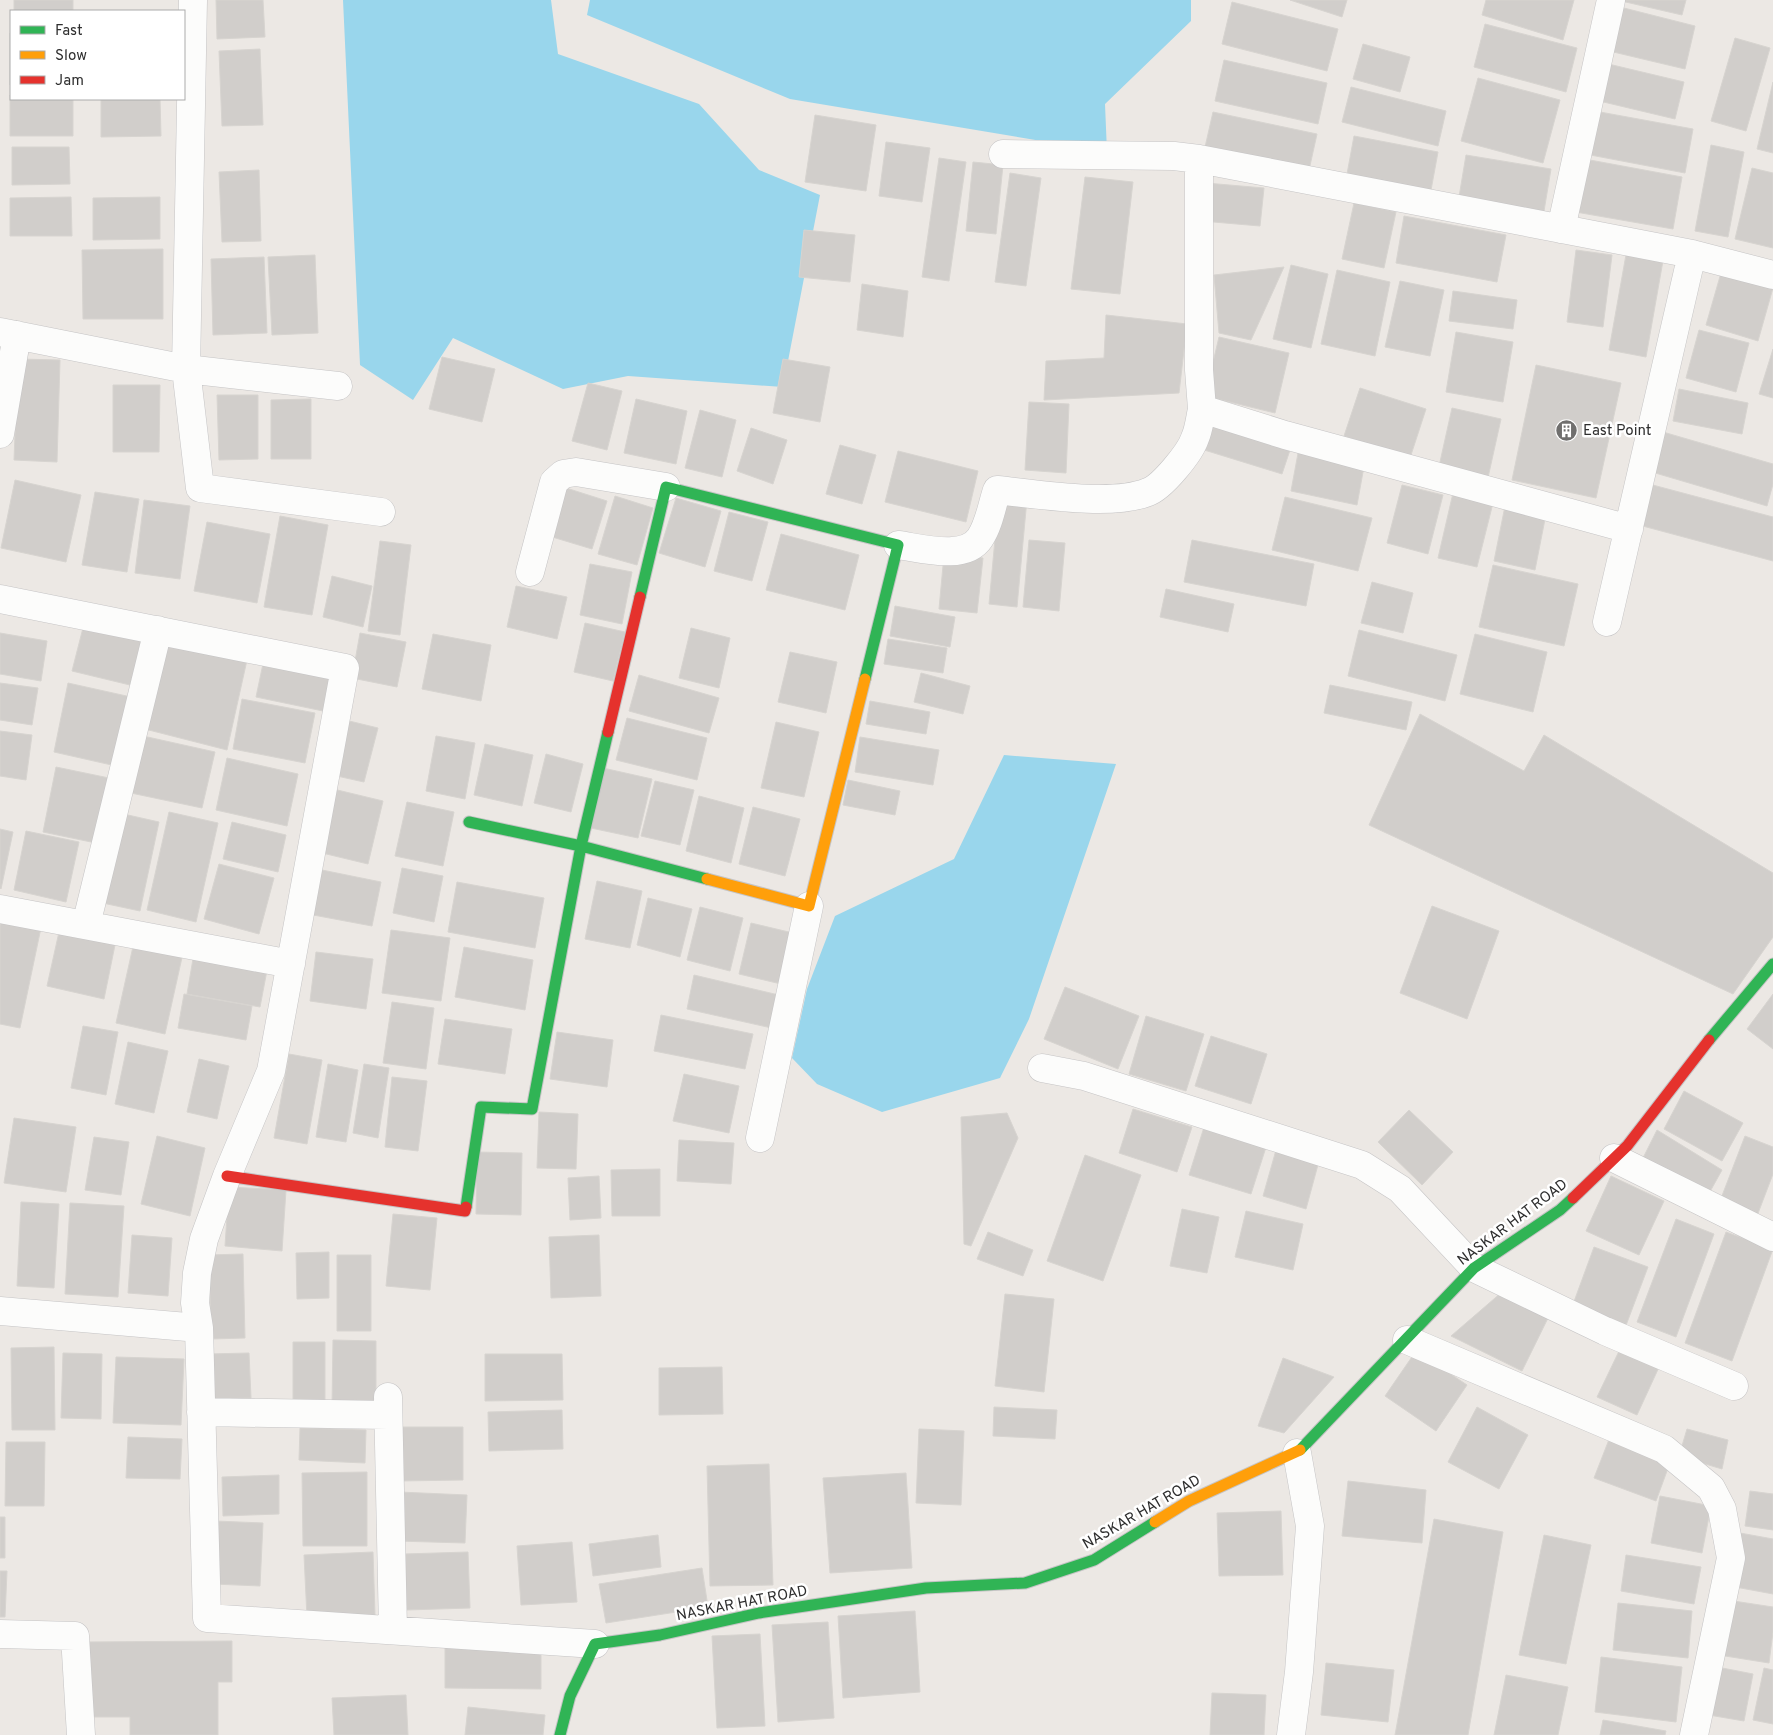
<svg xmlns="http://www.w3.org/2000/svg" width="1773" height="1735" viewBox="0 0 1773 1735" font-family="Overpass,sans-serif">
<rect width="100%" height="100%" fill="#ece8e4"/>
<path fill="#99d6ec" d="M343 0H551L558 54 699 104 759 170 820 195 783 387 628 376 563 389 453 338 413 400 360 365Z
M590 0H1191V21L1105 104 1107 152 790 99 587 15Z
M1004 755 1116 764 1029 1019 1000 1078 882 1112 817 1084 792 1058 807 989 835 916 954 859Z"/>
<path fill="#d1cecb" stroke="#d7d4d0" d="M14 0H73V11H14Z
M216 0H263L265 37 217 39Z
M1290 0H1347L1342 17Z
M1486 0H1574L1563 40 1482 15Z
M1617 0H1686L1682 15Z
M1232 2 1338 29 1327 71 1222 44Z
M1616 6 1695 26 1685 69 1605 50Z
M1485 24 1577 48 1566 92 1474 67Z
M10 33H11V85H10Z
M1735 38 1770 48 1746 131 1711 121Z
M1363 44 1410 57 1400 92 1353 79Z
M260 49 263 125 222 126 219 51Z
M1224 60 1327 83 1318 124 1215 101Z
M1600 62 1684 82 1675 119 1591 99Z
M1478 78 1560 100 1543 163 1461 141Z
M1773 82V153L1757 149Z
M1351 87 1446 111 1438 146 1342 122Z
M10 95 11 99H73V136H10Z
M101 99H160L161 136 101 137Z
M1589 110 1693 129 1685 173 1580 153Z
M1213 112 1317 134 1307 179 1203 156Z
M815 115 876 125 866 191 805 182Z
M1354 136 1438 152 1429 201 1345 185Z
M886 142 930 148 922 202 879 196Z
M1711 145 1744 152 1728 237 1695 231Z
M12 147H69L70 184 12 185Z
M1466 155 1551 169 1543 217 1458 203Z
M939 158 966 162 949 281 922 277Z
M1579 158 1682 177 1673 229 1570 211Z
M973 162 1003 165 996 234 966 231Z
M1752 168 1773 173V248L1735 239Z
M259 170 261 241 222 242 219 172Z
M1010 173 1041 178 1026 286 995 282Z
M1085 177 1133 182 1120 294 1071 289Z
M1206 183 1264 188 1260 226 1202 221Z
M71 197 72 236H10V198Z
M160 197V239L93 240V198Z
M1354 203 1396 212 1384 268 1342 259Z
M1404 216 1506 235 1497 282 1396 263Z
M804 230 855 235 850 282 799 277Z
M163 249V319H83L82 250Z
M1627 249 1664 255 1646 357 1609 350Z
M1576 250 1612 255 1603 327 1567 322Z
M315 255 318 333 272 335 268 257Z
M264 257 267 333 213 335 211 259Z
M1291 265 1328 274 1311 348 1273 339Z
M1723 266 1773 288 1758 341 1706 325Z
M1284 267 1251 340 1219 333 1214 275Z
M1337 270 1390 282 1375 356 1321 344Z
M1400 281 1444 290 1430 356 1385 347Z
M862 284 908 291 903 337 857 330Z
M1453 291 1517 300 1513 329 1449 321Z
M1106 315 1187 324 1179 393 1044 400 1046 361 1104 358Z
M1699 330 1749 343 1736 392 1686 378Z
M1456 332 1513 342 1503 402 1446 392Z
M1219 337 1289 353 1275 413 1205 396Z
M1773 349V398L1759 394Z
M442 357 495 369 482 422 429 409Z
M18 359 60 360 57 462 14 460Z
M783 359 830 367 820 422 773 413Z
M1536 365 1621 383 1596 498 1512 480Z
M588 383 622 391 607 450 572 441Z
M113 385H160L159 452H113Z
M1360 388 1426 409 1410 458 1344 436Z
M1679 389 1748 403 1742 434 1673 421Z
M217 395H258V459L219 460Z
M311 399V459H271V400Z
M636 399 687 411 676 464 624 453Z
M1029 402 1069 404 1066 473 1025 470Z
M1452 408 1501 419 1487 482 1438 471Z
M700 410 736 420 722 477 685 468Z
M1210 418 1292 444 1282 474 1201 449Z
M751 428 787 440 773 484 737 471Z
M1663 432 1773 464V484L1767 506 1652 472Z
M840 445 876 455 862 504 826 494Z
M1299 448 1365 461 1357 505 1291 491Z
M898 451 978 471 966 522 885 502Z
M15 480 81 495 66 562 1 548Z
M1649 484 1773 517V561L1639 525Z
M1402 485 1443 495 1428 554 1387 543Z
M563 487 607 501 592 549 549 536Z
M95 492 139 499 127 572 82 565Z
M1453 493 1493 503 1477 567 1438 558Z
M615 496 653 508 637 565 598 554Z
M999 496 1027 499 1017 607 989 604Z
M1285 497 1372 518 1358 571 1272 550Z
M676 498 721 511 705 567 659 553Z
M144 500 190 506 180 579 135 573Z
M1505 506 1546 514 1535 570 1494 561Z
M729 512 768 522 752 581 714 571Z
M280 516 328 525 312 615 264 607Z
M207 522 270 534 257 603 194 591Z
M781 534 859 555 845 610 766 590Z
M1029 540 1065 543 1059 611 1023 607Z
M1192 540 1314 564 1306 606 1184 582Z
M380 541 411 545 400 635 368 631Z
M944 555 983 558 977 613 939 609Z
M590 564 632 572 622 624 580 615Z
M1493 565 1578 584 1564 646 1479 627Z
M332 576 372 586 363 627 323 617Z
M1372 582 1413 593 1403 633 1361 623Z
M516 586 567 597 557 639 507 627Z
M1166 589 1234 604 1228 632 1160 617Z
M895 606 955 617 950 647 890 636Z
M85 620 143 635 130 685 72 671Z
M585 623 625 632 613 681 574 672Z
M691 628 730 638 719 688 679 678Z
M1359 630 1457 655 1445 701 1348 676Z
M0 633 47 641 41 681 0 674Z
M360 633 406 642 397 687 352 678Z
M433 634 491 645 481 701 422 689Z
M1475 634 1547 652 1533 712 1460 694Z
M888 639 947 648 943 673 884 664Z
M167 643 247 660 227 750 141 728Z
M790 652 837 662 826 713 778 702Z
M264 659 331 673 323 711 256 697Z
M921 673 970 686 963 714 914 702Z
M639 675 719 698 709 733 629 711Z
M0 683 38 688 32 725 0 720Z
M68 683 131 697 116 766 54 752Z
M1330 685 1412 702 1406 730 1324 713Z
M242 699 315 713 305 763 233 749Z
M870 701 930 712 926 734 866 724Z
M1420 714 1524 771 1544 735 1773 873V937L1733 994 1369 825Z
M627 718 707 738 697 780 616 760Z
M341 719 378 728 364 782 328 774Z
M776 722 819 732 804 797 761 788Z
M0 731 32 735 26 780 0 776Z
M143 736 215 752 202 808 131 793Z
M436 736 475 743 465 799 426 791Z
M860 737 939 750 933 785 855 772Z
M485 744 533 755 522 806 474 795Z
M546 754 583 764 571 812 534 803Z
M227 758 298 774 287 826 216 810Z
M56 767 109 778 96 843 43 832Z
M603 768 652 779 638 838 591 828Z
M848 780 900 791 895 815 843 805Z
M655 781 694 790 680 845 641 836Z
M329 788 383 801 368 864 314 851Z
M699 796 744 808 731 863 686 851Z
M407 802 454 812 443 866 395 856Z
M753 807 800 819 785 876 739 864Z
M169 812 218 823 196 922 147 910Z
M119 813 159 822 140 911 98 902Z
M232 822 286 835 278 872 223 859Z
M0 829 13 832 1 889 0 888Z
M26 831 79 842 66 902 14 890Z
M219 864 274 878 259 934 204 919Z
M402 868 443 876 434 922 393 913Z
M317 869 381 882 372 926 308 914Z
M597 881 642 891 630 948 585 939Z
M457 882 544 898 535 948 448 932Z
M648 898 692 909 680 957 637 945Z
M1432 906 1499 931 1467 1019 1400 993Z
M700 907 743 918 730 971 687 960Z
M2 914 42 923 20 1028 0 1024V926Z
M61 923 117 935 104 999 47 986Z
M751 923 793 933 781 984 739 974Z
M391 930 450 938 441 1001 382 993Z
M134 942 183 953 165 1034 116 1023Z
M464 947 533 960 525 1010 455 997Z
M316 952 373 959 366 1009 310 1001Z
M194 953 268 965 260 1007 187 994Z
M694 975 783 996 776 1029 687 1009Z
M1065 987 1139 1016 1118 1069 1044 1039Z
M184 994 252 1006 246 1040 178 1028Z
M1773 994V1049L1747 1029Z
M392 1002 434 1008 426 1069 383 1063Z
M661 1015 753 1034 745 1069 654 1051Z
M1146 1016 1204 1034 1186 1091 1129 1074Z
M445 1019 512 1029 505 1074 438 1064Z
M83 1026 118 1032 106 1095 71 1088Z
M557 1032 613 1040 607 1087 550 1079Z
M1211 1036 1267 1054 1251 1104 1195 1086Z
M128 1042 168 1051 154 1113 115 1104Z
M289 1054 322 1060 307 1144 274 1138Z
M199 1059 229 1066 217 1119 187 1112Z
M328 1064 358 1070 346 1142 316 1137Z
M364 1064 389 1068 378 1138 353 1133Z
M684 1074 739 1086 729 1133 673 1121Z
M392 1077 427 1081 418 1151 385 1147Z
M1684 1091 1743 1123 1722 1161 1664 1129Z
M1133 1109 1192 1127 1177 1172 1119 1153Z
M1409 1110 1453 1152 1422 1185 1378 1142Z
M539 1112 578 1114 576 1169 537 1168Z
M1007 1113 1018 1138 971 1246 964 1244 961 1117Z
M14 1118 76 1127 66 1192 4 1183Z
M1205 1124 1267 1144 1251 1194 1189 1175Z
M1657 1130 1722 1170 1707 1197 1640 1164Z
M157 1136 205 1148 190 1216 141 1204Z
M1745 1136 1773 1147V1174L1757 1216 1720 1201Z
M94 1137 129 1142 121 1195 85 1190Z
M679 1140 734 1143 731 1184 677 1181Z
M1276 1150 1319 1161 1306 1209 1263 1196Z
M477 1152 522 1153 521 1215 476 1214Z
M1085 1155 1141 1175 1103 1281 1047 1261Z
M660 1169V1216H612L611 1170Z
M599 1176 601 1218 570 1220 568 1178Z
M1611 1176 1664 1201 1639 1255 1586 1231Z
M229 1187 286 1190 282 1251 225 1246Z
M21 1202 59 1204 54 1288 17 1286Z
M70 1203 124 1206 118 1297 65 1294Z
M1182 1209 1219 1217 1207 1273 1170 1266Z
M1246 1211 1303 1224 1293 1270 1235 1257Z
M393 1214 437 1218 430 1290 386 1286Z
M1676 1219 1714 1234 1676 1337 1637 1322Z
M988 1232 1033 1250 1023 1276 977 1259Z
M1726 1232 1773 1249 1732 1361 1685 1343Z
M132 1235 172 1238 168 1296 128 1293Z
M599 1235 601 1296 551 1298 549 1237Z
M1594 1247 1648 1267 1625 1328 1572 1307Z
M329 1252V1298L297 1299 296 1253Z
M243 1254 245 1338 211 1339 209 1255Z
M337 1255H371V1331H337Z
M1502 1292 1550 1314 1522 1371 1451 1336Z
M1005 1294 1054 1299 1044 1392 995 1386Z
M333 1340 376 1341V1407H332Z
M293 1342H325V1405H293Z
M54 1347 55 1430H12L11 1348Z
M1621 1347 1660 1365 1637 1415 1597 1397Z
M1416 1351 1467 1385 1436 1431 1385 1396Z
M63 1353 102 1354 101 1419 61 1418Z
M249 1353 251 1398 210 1399 208 1354Z
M485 1354H562L563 1400 485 1401Z
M116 1357 184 1359 181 1425 113 1423Z
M1283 1358 1334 1377 1284 1433 1258 1426Z
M722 1367 723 1414 659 1415V1368Z
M994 1407 1057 1410 1055 1439 993 1436Z
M1477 1407 1528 1435 1499 1489 1448 1462Z
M562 1410 563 1449 489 1451 488 1412Z
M397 1427H463V1480L398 1481Z
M300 1428 366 1430 365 1463 299 1460Z
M919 1429 964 1431 961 1505 916 1503Z
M1687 1429 1728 1440 1722 1469 1679 1456Z
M128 1437 182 1439 180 1479 126 1478Z
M1610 1437 1671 1460 1656 1501 1594 1478Z
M6 1442H45L44 1506H5Z
M769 1464 773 1585 710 1586 707 1466Z
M367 1472V1546H303L302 1473Z
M906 1473 912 1568 830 1573 823 1478Z
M279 1475V1514L223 1516 222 1477Z
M1348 1481 1426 1490 1422 1543 1342 1536Z
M1750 1491 1773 1494V1530L1745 1526Z
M399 1492 467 1495 465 1543 397 1541Z
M1660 1496 1711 1506 1702 1553 1651 1543Z
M1281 1511 1283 1575 1219 1576 1217 1513Z
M0 1517H5V1558H0Z
M1434 1519 1503 1532 1468 1735H1395Z
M216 1521 263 1523 260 1586 213 1584Z
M1740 1533 1773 1539V1594L1730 1586Z
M658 1535 661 1567 593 1576 589 1544Z
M1544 1535 1591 1545 1566 1664 1519 1655Z
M572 1542 577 1602 521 1605 517 1546Z
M373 1552 375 1615 307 1617 304 1555Z
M468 1552 470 1608 406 1610 404 1554Z
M1626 1555 1701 1567 1694 1604 1621 1591Z
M702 1568 708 1607 606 1623 599 1584Z
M0 1571H7L5 1617H0Z
M1727 1600 1773 1607V1632L1769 1663 1719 1655Z
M1618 1603 1692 1611 1688 1658 1613 1650Z
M915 1611 920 1692 843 1698 838 1616Z
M828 1622 834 1718 778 1722 772 1625Z
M760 1634 765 1726 717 1728 712 1636Z
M232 1641V1682H218V1735H130V1717H88L87 1642Z
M445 1646 541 1647V1689L445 1688Z
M1601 1657 1682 1667 1676 1722 1595 1712Z
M1326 1663 1394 1670 1388 1722 1321 1715Z
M1712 1666 1753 1674 1744 1721 1703 1714Z
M1764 1668 1773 1670V1724L1753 1720Z
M1506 1675 1568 1687 1558 1735H1494Z
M1212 1693 1266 1695 1264 1735H1210Z
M406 1695 408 1735H334L332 1698Z
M468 1707 545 1715 543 1735H465Z
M1603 1720 1666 1731 1665 1735H1600Z"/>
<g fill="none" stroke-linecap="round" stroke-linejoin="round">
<defs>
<path id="street" d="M193 0 186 369 200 488 381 512
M1003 154 1174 156 1199 159 1692 254 1773 275
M1199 159V370L1202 409 1285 435 1629 529
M1561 229 1611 0
M0 332 186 369 338 386
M0 434 17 335
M898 545C921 548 965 561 980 538 989 525 992 505 997 490 1036 494 1112 507 1148 492 1162 487 1190 453 1195 438 1199 429 1200 418 1202 409
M530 572 554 482 563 474 576 472 666 487
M0 599 345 668 271 1071 227 1176 204 1239 197 1273 195 1303 199 1328 207 1618 595 1644
M1607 622 1692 254
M0 909 291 964
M86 925 158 630
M1042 1068 1084 1076 1362 1165 1400 1189 1474 1268 1605 1331 1734 1386
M760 1138 809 906
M1614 1158 1773 1237
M0 1311 199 1328
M1407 1340 1664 1449 1711 1488 1722 1509 1731 1558 1694 1735
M388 1397 393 1630
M201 1412 388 1415
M0 1634 75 1636 81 1735
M1291 1735 1299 1672 1310 1526 1297 1453"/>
<path id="fast" d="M640 597 666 487 898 545 865 679
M469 822 581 846 707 879
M1709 1040 1773 964
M466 1207 481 1107 532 1109 581 846 608 732
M1300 1450 1474 1268 1560 1210 1573 1198
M560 1735 570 1696 595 1644 660 1635 759 1613 926 1588 1025 1583 1094 1560 1155 1522"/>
<path id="slow" d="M707 879 809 906 865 679
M1155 1522 1189 1501 1300 1450"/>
<path id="jam" d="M608 732 640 597
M227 1176 465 1211 466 1207
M1573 1198 1627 1146 1709 1040"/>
</defs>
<use href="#street" stroke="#c5c4c5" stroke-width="29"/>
<use href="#fast" stroke="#c5c4c5" stroke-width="13"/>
<use href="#slow" stroke="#c5c4c5" stroke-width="13"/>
<use href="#jam" stroke="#c5c4c5" stroke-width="13"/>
<use href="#street" stroke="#fcfcfb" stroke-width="28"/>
<use href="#fast" stroke="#30b455" stroke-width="11"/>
<use href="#slow" stroke="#ff9f0a" stroke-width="11"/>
<use href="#jam" stroke="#e5322d" stroke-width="11"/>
</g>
<defs>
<symbol id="building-disc" viewBox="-11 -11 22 22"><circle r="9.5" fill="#706f6e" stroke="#fff"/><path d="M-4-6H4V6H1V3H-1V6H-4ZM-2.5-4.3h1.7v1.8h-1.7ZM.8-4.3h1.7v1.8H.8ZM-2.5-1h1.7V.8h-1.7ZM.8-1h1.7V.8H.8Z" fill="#fff"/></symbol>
</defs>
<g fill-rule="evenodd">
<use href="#building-disc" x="1554" y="418" width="25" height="25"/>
</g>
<g text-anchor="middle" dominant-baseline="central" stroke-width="5" stroke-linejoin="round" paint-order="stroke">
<g font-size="15" fill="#2e2e2e" stroke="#fff" text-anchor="start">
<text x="1583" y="431">East Point</text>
</g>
<g font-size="15" fill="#2e2e2e" stroke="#fff">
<text transform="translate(1513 1223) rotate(-37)">NASKAR HAT ROAD</text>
<text transform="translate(1142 1513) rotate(-30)">NASKAR HAT ROAD</text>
<text transform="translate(742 1604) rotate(-11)">NASKAR HAT ROAD</text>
</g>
</g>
<rect x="10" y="10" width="175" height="90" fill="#ffffff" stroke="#ababab"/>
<rect x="20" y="26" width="25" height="8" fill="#30b455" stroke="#ababab"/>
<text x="55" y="35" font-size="15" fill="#2e2e2e">Fast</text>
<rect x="20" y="51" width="25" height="8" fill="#ff9f0a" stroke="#ababab"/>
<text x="55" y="60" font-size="15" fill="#2e2e2e">Slow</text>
<rect x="20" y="76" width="25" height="8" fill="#e5322d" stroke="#ababab"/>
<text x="55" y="85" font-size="15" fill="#2e2e2e">Jam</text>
</svg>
